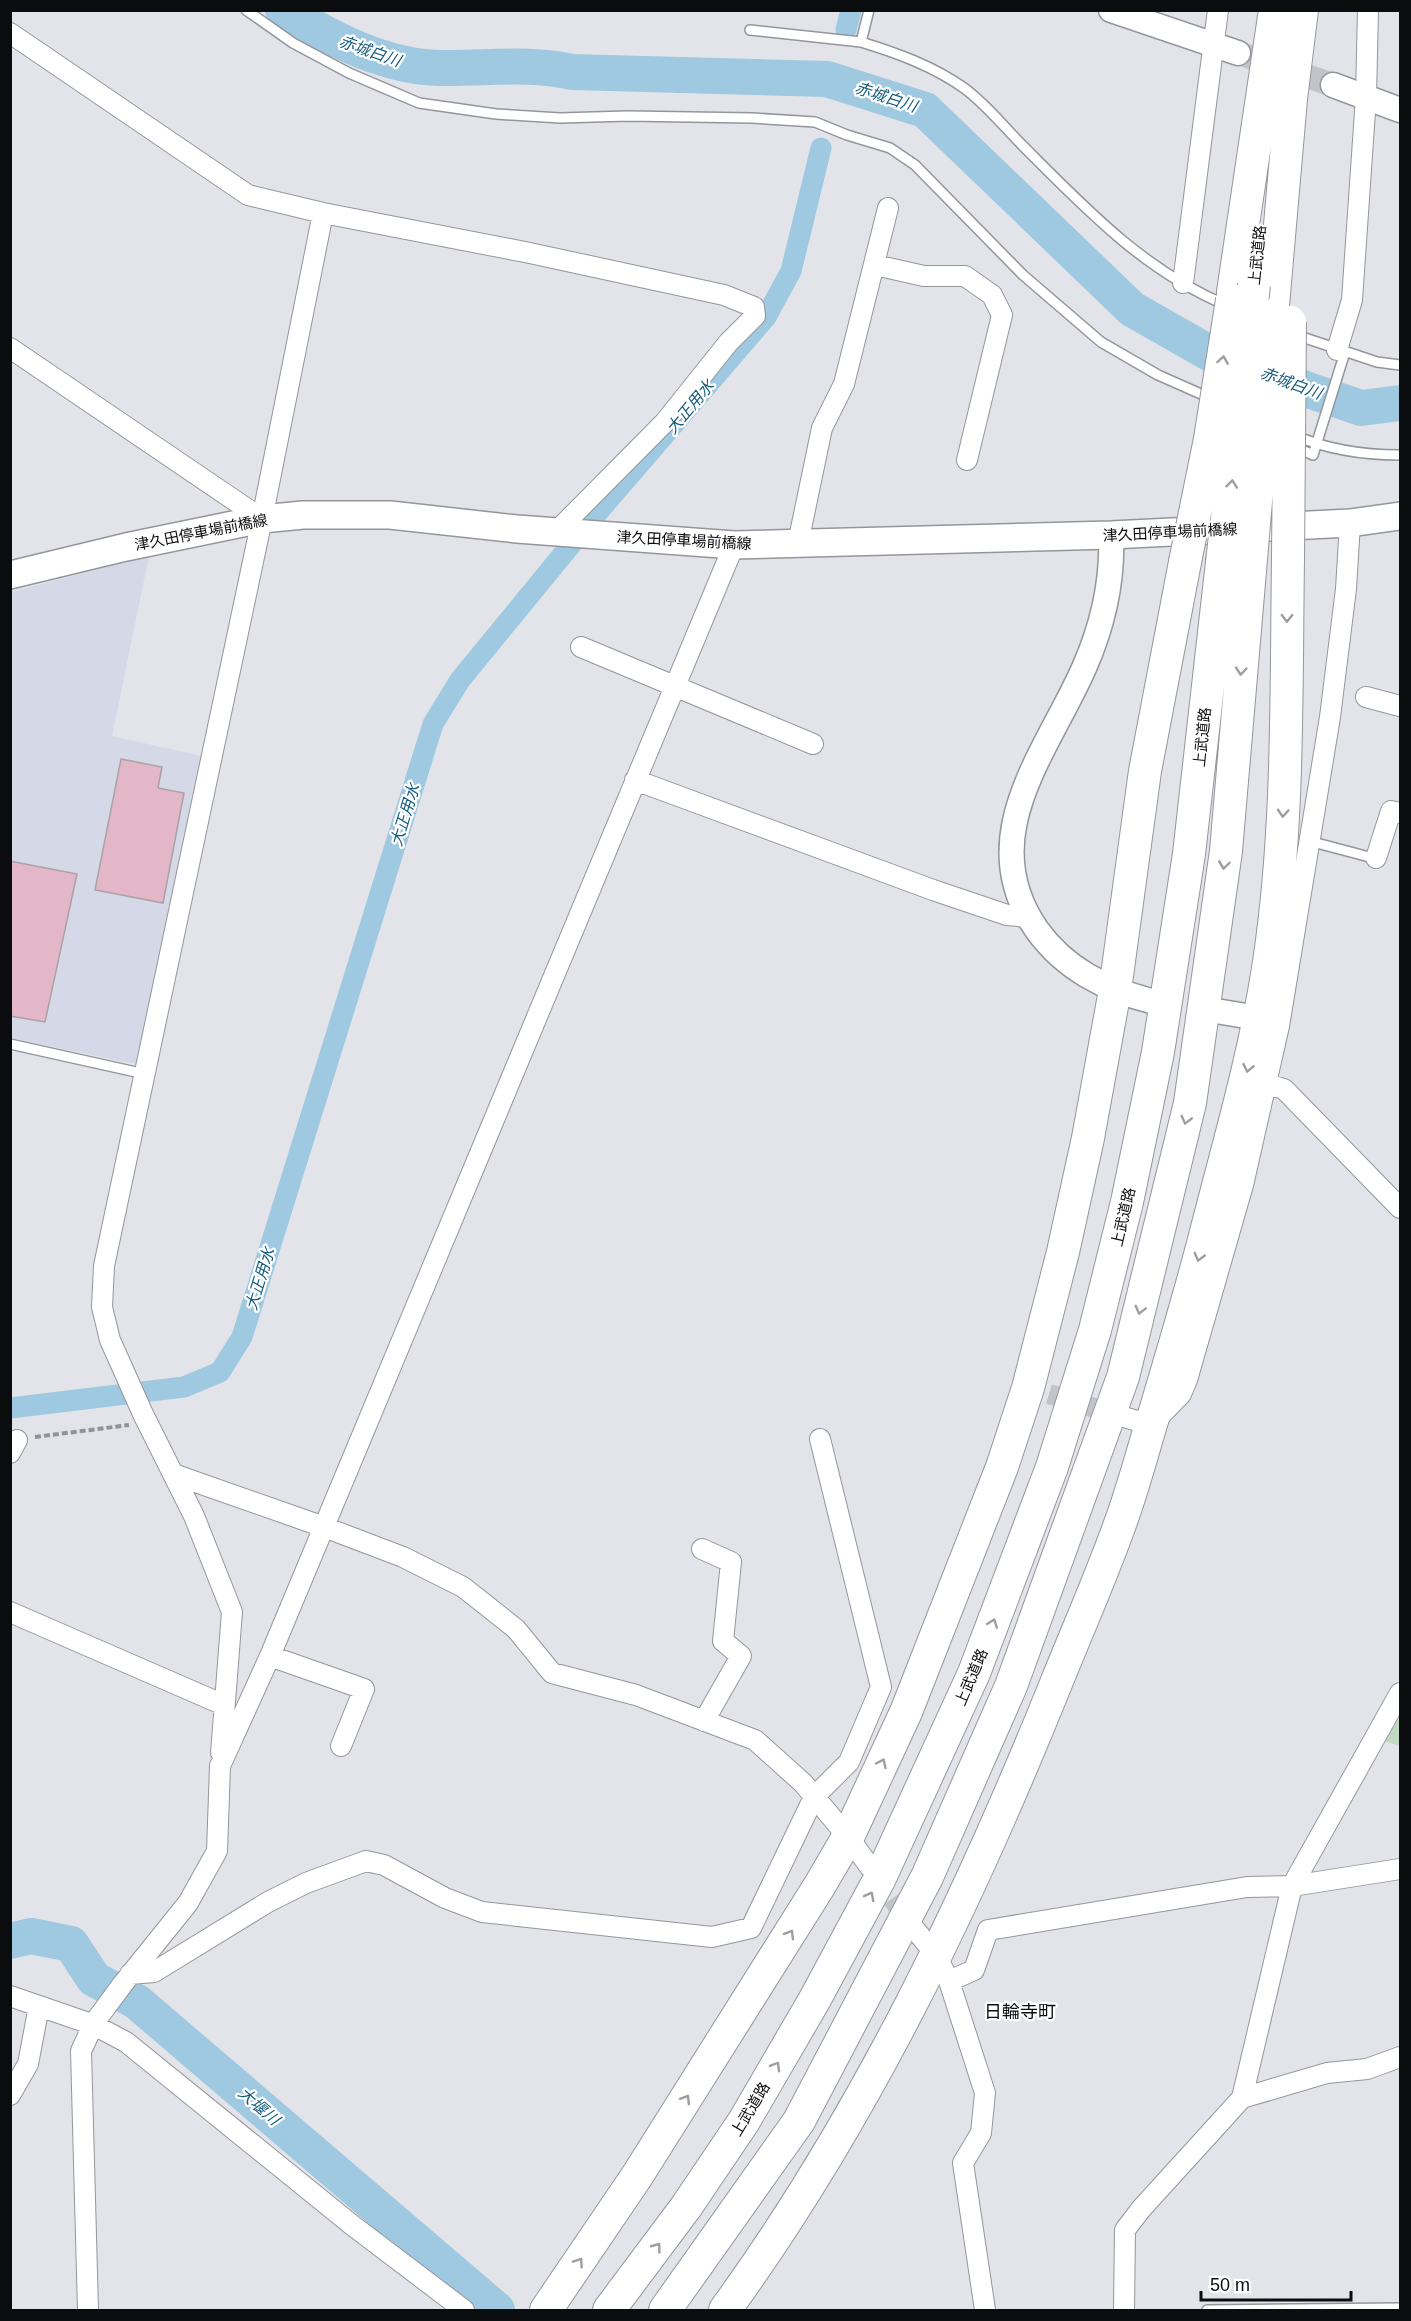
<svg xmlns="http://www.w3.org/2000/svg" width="1411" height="2321" viewBox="0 0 1411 2321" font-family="Arial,'Noto Sans JP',sans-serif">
<rect width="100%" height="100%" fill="#e2e4ea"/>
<path fill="#d5d9e7" d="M149 556 112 736 206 757 140 1065 11 1038V592Z"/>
<path fill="#c0dac1" d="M1400 1712V1746L1384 1741Z"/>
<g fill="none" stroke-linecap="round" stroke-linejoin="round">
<path stroke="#9fc8e1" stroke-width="21" d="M846 30 851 10
M10 1408 184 1387 220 1372 242 1337 433 724 460 680 592 519 766 317 791 271 821 148"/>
<path stroke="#9fc8e1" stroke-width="36" d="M283 10C331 38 383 67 440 68 484 69 529 62 572 72L827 79 925 110 1132 309 1211 354 1308 390 1361 408 1400 403
M10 1941 31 1936 71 1944 94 1979 137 2002 497 2310"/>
</g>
<path fill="#e3b6c8" stroke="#aaa2a5" stroke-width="1.5" d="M121 759 162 767 158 788 184 793 163 903 95 890Z
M10 861 77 874 45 1022 10 1016Z"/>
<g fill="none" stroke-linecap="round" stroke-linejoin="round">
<path stroke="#c2c4c9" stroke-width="20" stroke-dasharray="20 10" stroke-linecap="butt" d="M1049 1394 1117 1415
M875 1874 908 1921"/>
<path stroke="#c2c4c9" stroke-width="24" stroke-dasharray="24 12" stroke-linecap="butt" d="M1238 53 1333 85"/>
<defs>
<path id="service" d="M246 10 293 43 349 73 419 103 496 114 560 118 628 116 752 118 815 122 847 135 890 148 915 165 1023 275 1101 342 1158 375 1210 398
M750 30 861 42 869 10
M861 42C897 53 933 66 964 88 986 104 1004 127 1023 146 1084 207 1144 271 1226 305
M1296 335 1377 362 1400 365
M1294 435C1328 450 1364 455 1400 455
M1296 447 1313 455 1345 352
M1309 841 1377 859
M10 1044 145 1074
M1207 2310 1400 2308"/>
<path id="minor" d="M10 33 248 195 323 213 525 252 724 295 754 307 755 316 728 343 665 422 556 532
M875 265 924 276H965L992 295 1002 315 967 460
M1183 283 1218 10
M10 348 262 519
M1337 350 1352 300 1366 97 1368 10
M798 543 822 428 844 384 888 208
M581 647 813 744
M1366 697 1400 706
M635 780 933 890 1007 915 1028 917
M1376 858 1391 811 1400 813
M1267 1084 1284 1089 1400 1208
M1117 1415 1151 1425 1181 1394 1187 1380 1243 1185 1279 1026 1330 717 1346 589 1350 523
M10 1453 17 1440
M173 1474 324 1527 403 1557 463 1587 516 1629 552 1673 636 1695 755 1740 803 1783 848 1837 870 1867
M702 1549 731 1562 723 1641 741 1656 704 1721
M10 1612 224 1705
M270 1656 364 1689 341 1746
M221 1753 232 1612 194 1516 143 1414 110 1340 102 1307 104 1266 262 519 323 213
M908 1921 936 1955 949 1981 985 2093 981 2133 963 2163 985 2310
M130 1974 154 1972 268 1902 306 1883 366 1861 384 1865 445 1898 482 1912 712 1937 751 1928 814 1797 849 1762 881 1687 820 1439
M949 1981 974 1970 988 1930 1247 1887 1292 1886 1400 1869
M10 1996 94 2025 126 2042 352 2225 464 2310
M10 2095 28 2064 39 2006
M1242 2098 1327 2073 1367 2069 1400 2057
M88 2310 81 2051 94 2023 122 1985 188 1903 217 1851 220 1766 270 1656 734 545
M1124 2310 1125 2230 1141 2209 1242 2098 1292 1886 1400 1693"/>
<path id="tertiary" d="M1111 10 1238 53
M1333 85 1400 110
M1111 535C1113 581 1103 625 1084 668 1047 752 972 837 1037 930 1065 969 1105 989 1151 1001
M1210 1010 1258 1018"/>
<path id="secondary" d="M10 575 126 547 262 519 303 515H390L517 529 734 545 1111 535 1350 523 1400 516"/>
<path id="trunk" d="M1233 292 1275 10
M1273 305 1291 99 1302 10
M546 2310 637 2176 820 1885 848 1837 906 1712 1002 1467 1028 1388 1063 1252 1088 1138 1115 990 1145 771 1185 562
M609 2310 686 2207 744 2121 815 1999 879 1880 974 1673 1052 1467 1095 1330 1127 1202 1158 1052 1189 854 1222 562
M665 2310 799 2121 927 1877 1011 1686 1123 1377 1190 1103 1226 851 1250 571
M725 2310C865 2117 968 1902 1057 1681 1078 1629 1101 1577 1120 1524 1134 1486 1144 1446 1156 1408 1173 1351 1190 1294 1205 1236 1228 1146 1255 1055 1269 962 1289 829 1286 693 1288 559"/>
</defs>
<use href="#service" stroke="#94969c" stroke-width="12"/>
<use href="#minor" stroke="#94969c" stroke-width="22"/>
<use href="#tertiary" stroke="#94969c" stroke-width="27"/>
<use href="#secondary" stroke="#94969c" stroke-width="30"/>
<use href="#trunk" stroke="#94969c" stroke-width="34"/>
<path stroke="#909296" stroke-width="4" stroke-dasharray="6 3" stroke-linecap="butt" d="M35 1437 129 1425"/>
<use href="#service" stroke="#fff" stroke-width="9"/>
<use href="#minor" stroke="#fff" stroke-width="20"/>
<use href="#tertiary" stroke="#fff" stroke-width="24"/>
<use href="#secondary" stroke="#fff" stroke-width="27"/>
<use href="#trunk" stroke="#fff" stroke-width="32"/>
<defs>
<path id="trunk-bridge" d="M1288 559 1290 322
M1185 562 1210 439 1232 300
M1222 562 1254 285
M1250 571 1272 315"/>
</defs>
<use href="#trunk-bridge" stroke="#94969c" stroke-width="34" stroke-linecap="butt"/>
<use href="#trunk-bridge" stroke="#fff" stroke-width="32"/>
</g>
<defs><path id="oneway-chevron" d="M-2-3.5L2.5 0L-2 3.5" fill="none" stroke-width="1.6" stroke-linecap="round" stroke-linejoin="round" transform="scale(1.5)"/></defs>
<g stroke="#9d9e9f">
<use href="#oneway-chevron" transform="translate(1223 360) rotate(-81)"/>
<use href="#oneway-chevron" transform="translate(1232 484) rotate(-84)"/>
<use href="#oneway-chevron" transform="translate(1287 618) rotate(91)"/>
<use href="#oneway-chevron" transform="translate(1241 671) rotate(95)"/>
<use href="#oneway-chevron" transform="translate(1283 813) rotate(93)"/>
<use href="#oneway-chevron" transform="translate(1224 865) rotate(98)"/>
<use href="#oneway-chevron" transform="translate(1248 1068) rotate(102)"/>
<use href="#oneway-chevron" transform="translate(1186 1120) rotate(104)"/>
<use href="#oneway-chevron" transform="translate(1199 1257) rotate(105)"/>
<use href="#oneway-chevron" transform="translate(1140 1310) rotate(104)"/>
<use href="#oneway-chevron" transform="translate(993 1623) rotate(-69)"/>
<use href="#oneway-chevron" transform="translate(882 1763) rotate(-65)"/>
<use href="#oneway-chevron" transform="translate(870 1896) rotate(-62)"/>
<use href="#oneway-chevron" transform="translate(790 1934) rotate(-58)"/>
<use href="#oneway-chevron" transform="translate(776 2066) rotate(-60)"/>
<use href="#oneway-chevron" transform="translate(686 2099) rotate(-58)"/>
<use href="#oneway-chevron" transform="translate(657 2247) rotate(-53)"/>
<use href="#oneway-chevron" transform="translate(579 2262) rotate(-56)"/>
</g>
<g text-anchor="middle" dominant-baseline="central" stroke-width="4.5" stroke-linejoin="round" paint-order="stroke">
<g font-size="15" fill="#0b0c0e" stroke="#fff">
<text transform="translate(1257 255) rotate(-84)">上武道路</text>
<text transform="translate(201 532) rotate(-11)">津久田停車場前橋線</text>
<text transform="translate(1170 532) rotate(-3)">津久田停車場前橋線</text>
<text transform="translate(684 540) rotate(3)">津久田停車場前橋線</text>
<text transform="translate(1202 737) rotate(-84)">上武道路</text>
<text transform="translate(1123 1217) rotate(-77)">上武道路</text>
<text transform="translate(971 1677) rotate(-67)">上武道路</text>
<text transform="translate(750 2109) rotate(-59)">上武道路</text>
</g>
<g font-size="16" font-style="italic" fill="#165c7d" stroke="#fff">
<text transform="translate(370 51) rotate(19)">赤城白川</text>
<text transform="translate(886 97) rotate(18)">赤城白川</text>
<text transform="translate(1291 383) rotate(20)">赤城白川</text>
<text transform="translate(690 407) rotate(-50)">大正用水</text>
<text transform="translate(405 815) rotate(-73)">大正用水</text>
<text transform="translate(260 1279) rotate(-73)">大正用水</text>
<text transform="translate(259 2106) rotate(41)">大堰川</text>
</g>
<g font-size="18" fill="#0b0c0e" stroke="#fff">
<text x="1020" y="2012">日輪寺町</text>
</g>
</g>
<rect width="1411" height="2321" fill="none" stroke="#0b0c0e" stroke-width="24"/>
<path d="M1201 2291v9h150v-9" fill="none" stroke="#0b0c0e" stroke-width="3"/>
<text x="1210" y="2291" font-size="18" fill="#0b0c0e" stroke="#ffffff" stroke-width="4.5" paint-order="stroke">50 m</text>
</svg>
